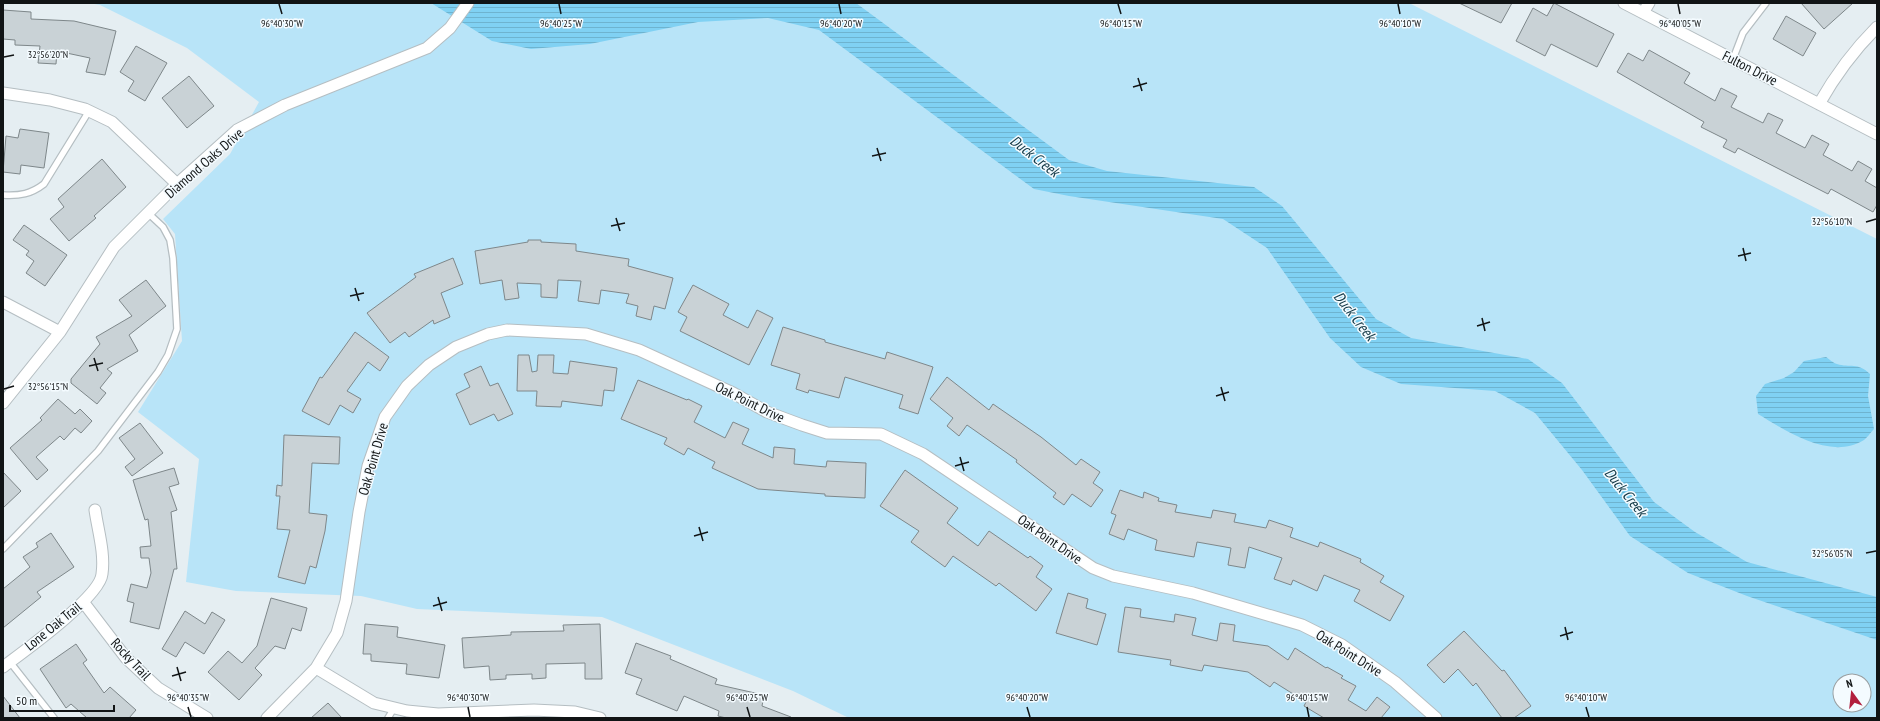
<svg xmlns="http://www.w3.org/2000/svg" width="1880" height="721" viewBox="0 0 1880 721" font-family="'PT Sans Narrow',sans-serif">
<defs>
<pattern id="water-rules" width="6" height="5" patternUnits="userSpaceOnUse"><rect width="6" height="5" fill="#80d1f3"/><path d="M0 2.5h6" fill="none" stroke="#6eb3cf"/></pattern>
</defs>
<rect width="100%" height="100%" fill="#e5eef2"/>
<path fill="#b8e4f8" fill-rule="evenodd" d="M89 3H1409L1877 239V718H849L793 691 602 617 417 609 361 596 236 591 186 582 199 459 138 412 182 341 175 234 163 219 230 154 259 102 187 48 100 5ZM1840 681H1864V705H1840Z"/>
<path fill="url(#water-rules)" d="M431 3H856L1069 160 1107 171 1254 187 1282 206 1376 319 1411 338 1528 359 1562 383 1654 502 1695 532 1747 562 1877 597V640L1747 596 1688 573 1630 536 1582 470 1535 413 1495 391 1401 384 1361 367 1330 338 1267 248 1223 219 1069 196 1034 189 819 30 768 18 698 22 590 44 531 49 492 41Z
M1826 357C1829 359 1833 363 1837 364 1850 368 1858 362 1870 374L1868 396 1874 429C1871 432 1867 438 1864 440 1830 461 1786 431 1758 414L1756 396 1765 384 1784 378 1794 372 1804 361Z"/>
<path fill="#c9d2d6" stroke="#7e878a" d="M1459 3H1512L1501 23Z
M1554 3 1614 34 1597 67 1551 44 1545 56 1516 41 1533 8 1547 16Z
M1801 3H1853L1824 29Z
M3 10 31 12V19L74 21 116 31 105 75 86 72 90 58 57 51 56 64 38 63 40 46 15 45V40L3 39Z
M1786 16 1816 33 1803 56 1773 39Z
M136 46 167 63 145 101 128 91 134 81 120 72Z
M1649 50 1690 73 1684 83 1715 101 1721 88 1737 96 1731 107 1763 123 1768 113 1783 120 1776 133 1805 148 1812 135 1829 144 1823 155 1852 171 1858 161 1872 169 1865 181 1877 188V205L1873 212 1831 189 1828 194 1738 148 1735 153 1723 147 1727 140 1701 127 1704 122 1617 72 1628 53 1643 61Z
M189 76 214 106 187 128 162 98Z
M20 129 49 133 44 168 21 165 20 174 3 172 6 136 18 138Z
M102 159 126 187 94 216 96 218 69 241 50 219 64 207 58 199Z
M24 225 67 255 45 286 26 273 34 261 26 255 29 251 13 240Z
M528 240H541V242L576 244V251L629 259 628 266 673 278 665 309 654 306 651 320 636 316 638 306 626 303 629 294 601 290 599 304 578 301 581 281 558 280 557 298 541 297V284L517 283 519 298 505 300 502 280 480 284 475 251 528 242Z
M453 258 463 284 441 293 450 317 434 324 433 320 409 337 405 332 390 343 367 313 416 277 414 274Z
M146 280 166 306 129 335 138 351 107 369 112 373 100 388 106 393 97 404 71 383V379L100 344 96 337 132 316 119 300Z
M693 285 729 304 723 315 748 328 757 310 773 318 749 365 680 331 687 317 678 312Z
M783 327 825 340V342L885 359 887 352 933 367 918 414 899 408 903 395 845 377 839 398 809 390 808 393 796 389 800 374 771 365Z
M355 332 389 357 380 371 368 362 347 391 361 399 353 413 340 405 329 425 302 411 320 377 322 378Z
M518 355H529L532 372 537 371 538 355H554L553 373 568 374 570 361 617 368 614 391 604 390 602 406 562 401 561 407 536 406 537 391H517Z
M481 366 490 386 498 383 513 414 498 421 494 414 470 425 456 394 470 387 464 374Z
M947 377 989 410 993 404 1041 437 1076 465 1081 459 1100 472 1093 483 1103 490 1091 507 1072 494 1064 505 1053 497 1056 493 1016 462 1017 460 967 425 959 436 947 426 953 418 930 399Z
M638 380 687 400 688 399 702 406 694 422 725 438 733 422 749 429 742 444 773 458 774 447 795 449 794 464 826 467 827 461 866 463 865 498 825 496V494L758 489 712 468 715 462 688 448 684 455 664 444 667 438 621 419Z
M58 399 75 414 80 409 92 421 81 433 75 428 64 440 60 436 36 457 48 470 37 480 10 448 42 420 40 418Z
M140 423 163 453 132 476 125 467 135 459 119 438Z
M284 435 340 437 339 464 312 463 309 513 327 515 325 531 316 568 310 566 305 584 278 577 290 530 277 529 280 496H276L277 485 282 486Z
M174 468 179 484 169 487 177 510 171 512 177 569H174L159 629 130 622 134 603 127 601 131 584 147 588 151 573 149 558H141L140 547 151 546 148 519 145 520 133 480Z
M905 470 958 508 947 523 978 546 989 531 1028 558 1030 556 1043 566 1036 577 1052 589 1036 611 999 583 996 586 953 556 945 567 911 542 919 531 880 506Z
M3 472 21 491 3 508Z
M1120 490 1143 498 1144 492 1159 498 1158 501 1177 505 1175 512 1211 518 1213 510 1236 514 1234 522 1266 528 1269 520 1293 528 1290 537 1318 547 1320 542 1361 559 1360 562 1384 576 1380 582 1404 596 1390 621 1354 601 1360 590 1324 575 1317 591 1293 580 1291 585 1274 579 1282 558 1249 547 1245 568 1228 565 1231 548 1197 542 1194 557 1155 550 1157 540 1128 529 1124 540 1109 534 1116 515 1111 513Z
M51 533 74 567 37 592 41 597 3 628V589L30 567 23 557 38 547 36 543Z
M1068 593 1088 599 1086 608 1106 614 1097 645 1056 633Z
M271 598 307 608 301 631 292 628 285 649 275 646 255 668 262 675 239 700 208 672 228 651 242 663 257 646Z
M1125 607 1141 609 1140 617 1174 622 1175 614 1196 618 1192 635 1217 641 1220 623 1235 625 1233 641 1268 646 1288 660 1295 648 1326 668 1327 667 1343 676 1341 678 1356 686 1348 700 1366 711 1377 697 1390 707 1381 718H1324L1304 706 1306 702 1274 682 1270 687 1248 672 1204 665 1202 671 1170 665 1171 660 1118 652Z
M185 611 205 624 212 612 225 620 204 654 185 642 176 657 162 649Z
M365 624 398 627 397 637 445 645 439 678 406 674 407 664 371 661V654H363Z
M600 624 602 679H585V663L546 664V678L532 679V674L506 675V679L490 680 489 666 464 668 462 638 511 635V632L564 631 563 625Z
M1464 631 1502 671 1504 670 1531 706 1514 718H1502L1476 683 1473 686 1458 669 1444 683 1427 665Z
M636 643 671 656 670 659 717 679 715 684 764 695 762 706 791 717V718H726L718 716 719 711 684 696 677 711 636 694 642 679 625 673Z
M76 644 87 660 83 663 104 693 110 687 136 710 129 718H87L71 704 66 708 40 669Z
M3 696 20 718H3Z
M328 703 342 718H311Z"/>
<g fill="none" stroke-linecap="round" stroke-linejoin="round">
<defs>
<path id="lane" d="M1733 59 1743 33 1766 3
M3 195C20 196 31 194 44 184L89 111
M3 549 98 451 158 372 168 355 177 329 173 258 170 240 163 227 148 213
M10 662 54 718
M388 718 394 708"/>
<path id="street" d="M1624 3 1877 134
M1643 13 1649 3
M3 93 50 100 85 109 112 122 177 184
M1819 104C1836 74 1853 51 1877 27
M3 302 60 332
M3 403 60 332 114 247 177 184 237 130 285 105 427 48 450 28 468 3
M84 603 126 658 158 688 207 718
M3 667C23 652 100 597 102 574 105 553 98 531 95 510
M316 668 374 703 407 711 438 714 534 710 575 712 600 718
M267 718 316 668 337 633 346 601 359 512 368 466 385 417 407 386 429 365 456 347 488 334 507 330 586 334 639 350 733 393 767 412 802 425 827 433 881 434 923 454 1093 568 1113 576 1193 593 1302 625 1342 645 1395 682 1436 718"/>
</defs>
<use href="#lane" stroke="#b5bec2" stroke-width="8"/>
<use href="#street" stroke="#b5bec2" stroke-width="13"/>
<use href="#lane" stroke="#fff" stroke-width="5.5"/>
<use href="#street" stroke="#fff" stroke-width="11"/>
</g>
<path fill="none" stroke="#111415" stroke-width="1.5" d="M279 4 282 14M559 4 561 14M839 4 841 14M1118 4 1121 14M1398 4 1400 14M1678 4 1680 14M4 57 14 55M1138 78 1142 91M1133 87 1147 83M877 148 881 161M872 156 886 153M616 218 620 231M1866 222 1876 219M611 226 625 223M1743 248 1746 261M1738 256 1751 253M355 288 359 301M350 296 364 293M1482 318 1485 331M1477 326 1490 322M94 358 98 371M89 366 103 363M1221 387 1225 401M4 389 14 386M1216 396 1229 392M960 457 964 471M955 466 969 462M699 527 703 541M694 536 708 532M1866 553 1876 551M438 597 442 611M433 606 447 602M1565 627 1568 640M1560 636 1573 632M177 667 181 681M172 676 186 672M188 707 191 717M468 707 470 717M747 707 750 717M1027 707 1030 717M1307 707 1309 717M1586 707 1589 717"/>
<g text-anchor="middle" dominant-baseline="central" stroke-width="3" stroke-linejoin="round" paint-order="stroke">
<g font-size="14" fill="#111415" stroke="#f4fbff">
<text transform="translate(1750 68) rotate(27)">Fulton Drive</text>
<text transform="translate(204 163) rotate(-41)">Diamond Oaks Drive</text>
<text transform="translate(750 402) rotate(26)">Oak Point Drive</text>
<text transform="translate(373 459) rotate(-74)">Oak Point Drive</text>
<text transform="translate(1050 539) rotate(35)">Oak Point Drive</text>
<text transform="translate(53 626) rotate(-39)">Lone Oak Trail</text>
<text transform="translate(1349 653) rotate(32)">Oak Point Drive</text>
<text transform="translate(131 659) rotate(47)">Rocky Trail</text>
</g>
<g font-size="15" font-style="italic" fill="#133947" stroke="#f4fbff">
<text transform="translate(1035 156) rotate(38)">Duck Creek</text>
<text transform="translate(1355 316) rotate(52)">Duck Creek</text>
<text transform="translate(1626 492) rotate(51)">Duck Creek</text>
</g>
</g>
<g font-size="10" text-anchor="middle" fill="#111415" stroke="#f4fbff" stroke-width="3" stroke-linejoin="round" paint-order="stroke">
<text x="282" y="27">96°40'30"W</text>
<text x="561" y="27">96°40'25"W</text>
<text x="841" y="27">96°40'20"W</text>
<text x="1121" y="27">96°40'15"W</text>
<text x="1400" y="27">96°40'10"W</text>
<text x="1680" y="27">96°40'05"W</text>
<text x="48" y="58">32°56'20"N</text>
<text x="1832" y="225">32°56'10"N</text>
<text x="48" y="390">32°56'15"N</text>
<text x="1832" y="557">32°56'05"N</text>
<text x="188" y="701">96°40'35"W</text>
<text x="468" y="701">96°40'30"W</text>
<text x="747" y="701">96°40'25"W</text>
<text x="1027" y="701">96°40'20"W</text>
<text x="1307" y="701">96°40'15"W</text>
<text x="1586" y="701">96°40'10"W</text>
</g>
<rect width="1880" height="721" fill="none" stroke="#111415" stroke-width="8"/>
<g transform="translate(1852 693) rotate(345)"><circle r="19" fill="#f4fbff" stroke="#999fa1"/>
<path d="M0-3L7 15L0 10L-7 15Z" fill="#b21f3d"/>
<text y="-6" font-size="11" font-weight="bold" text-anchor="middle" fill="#111415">N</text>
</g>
<path d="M10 705v6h104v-6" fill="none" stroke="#111415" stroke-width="2"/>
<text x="16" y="705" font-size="12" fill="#111415" stroke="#f4fbff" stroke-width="3" paint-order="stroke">50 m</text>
</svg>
